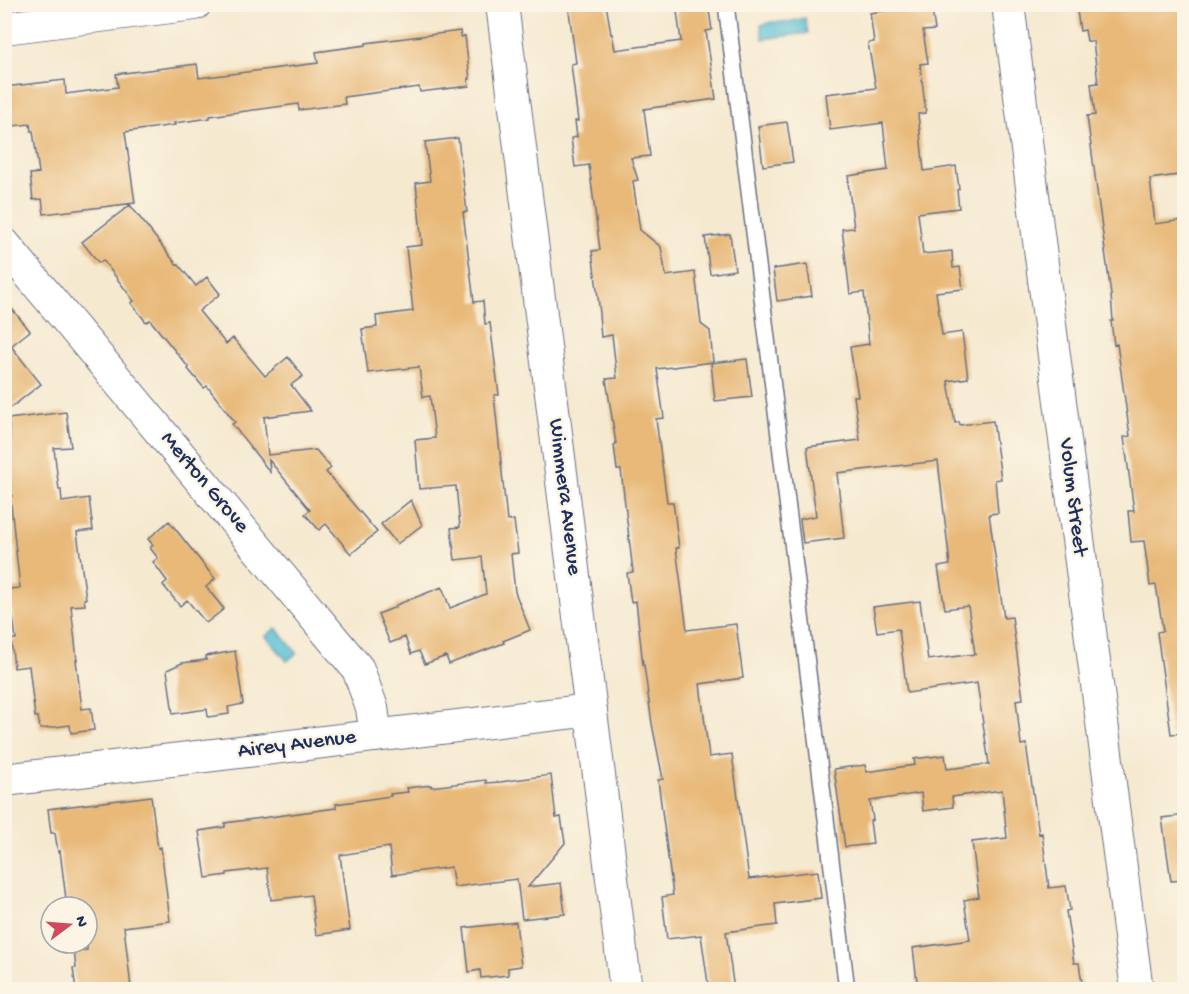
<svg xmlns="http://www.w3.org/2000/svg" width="1189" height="994" viewBox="0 0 1189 994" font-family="'Gochi Hand',sans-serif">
<rect width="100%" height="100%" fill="#fcf5e5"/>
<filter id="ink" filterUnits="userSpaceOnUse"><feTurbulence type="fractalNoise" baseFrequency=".0167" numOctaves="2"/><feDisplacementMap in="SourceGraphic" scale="12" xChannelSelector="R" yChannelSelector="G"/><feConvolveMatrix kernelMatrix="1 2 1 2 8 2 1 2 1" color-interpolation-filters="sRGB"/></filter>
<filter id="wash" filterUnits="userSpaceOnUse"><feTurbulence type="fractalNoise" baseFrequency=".008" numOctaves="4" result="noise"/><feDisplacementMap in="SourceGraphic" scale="24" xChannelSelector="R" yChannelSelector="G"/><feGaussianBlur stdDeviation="1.35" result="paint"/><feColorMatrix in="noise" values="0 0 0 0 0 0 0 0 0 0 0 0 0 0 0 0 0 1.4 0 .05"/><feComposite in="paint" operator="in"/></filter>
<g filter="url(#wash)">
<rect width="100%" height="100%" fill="#f5e9d0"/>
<path fill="#58c0d5" stroke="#3a789a" stroke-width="1.5" d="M805 18 808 33 763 39 761 25 772 22H788Z
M276 628 297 653 287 661 266 636Z"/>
<g id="blocks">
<path fill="#e8b979" d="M568 4H606L611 34H612L615 50 681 41 676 4H708L712 30 706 31 716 99 644 109 650 156 631 158 638 180 633 181 640 230 661 247 666 276 695 272 701 324 710 331 713 362 657 369 664 418 656 419 667 502H673L679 548H676L687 630 736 624 743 678 700 684 709 757 732 754 749 879 818 871 821 898 775 904 777 925 726 932 734 990H709L701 935 667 939 662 897 673 895 658 780 663 779 652 724 644 665H643L636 601 631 602 627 573 633 572 621 470H617L614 445 616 444 606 379 617 378 612 335 601 337 599 314 600 313 592 251 600 250 589 165 575 167 571 138 577 137 575 121H578L571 64 576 63Z
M931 4 935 30 923 31 928 63 920 64 926 113 918 114 924 171 956 166 959 189 957 190 959 208 918 213 923 254 952 251 953 268 960 267 963 289 936 292 942 335 962 332 968 378 948 381 955 423 959 422 960 425 993 421 1001 479 995 480 998 513 989 514 1004 618 1012 617 1023 699 1016 700 1021 745 1026 744 1039 834 1042 833 1049 888 1066 886 1070 910 1066 911 1074 963H1079L1083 990H918L913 948 970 940 964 900 979 897 972 842 1007 838 1002 790 952 797 953 807 923 811 921 793 870 801 873 820 870 821 873 844 845 847 834 769 865 765 866 772 915 765 914 759 945 755 947 769 989 764 977 683 907 693 899 629 877 632 873 607 920 601 928 660 975 654 968 606 945 609 938 567 950 565 938 461 837 473 844 538 803 543 800 519 816 516 807 447 860 440 854 396H858L850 347 869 344 864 292 850 294 842 229 854 228 848 182H849L848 176 888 170 883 123 830 130 826 94 876 88 868 43 874 42 870 13Z
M1076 4H1185V174L1150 179 1155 224 1183 220 1185 232V733L1171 734 1157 632 1163 631 1156 585 1150 586 1144 541 1131 542 1128 511H1134L1124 437 1130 436 1117 344 1114 345 1111 321H1113L1111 295 1087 116 1095 115 1091 84 1098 83 1093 41H1087L1085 30 1080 31Z
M460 31 461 37 465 36 470 79H468L469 86 420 92 419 87 344 97 345 104 299 110 298 104 210 116V118L174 123 175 125 125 132 135 203 44 214 42 199 33 200 30 174 39 173 33 131H31L30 124 4 127V87L65 80 66 94 118 87 116 74 197 64 199 78 318 63 316 52 366 45V43Z
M787 122 793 162 763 166 758 126Z
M458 138 467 212H463L474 302 483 301 485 324 490 323 499 395H494L507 521 514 520 518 553 511 554 515 592 530 630 503 641 504 643 449 664 446 656 425 664 419 651 411 654 405 637 390 643 378 614 396 607V605L442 587 450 608 486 594 482 557 455 560 451 528 460 527 456 486 419 489 415 440 435 438 430 396 423 397 419 367 368 373 362 329 377 327 376 316 413 311 406 247 422 245 416 183 430 181 425 142Z
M130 205 177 265 178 264 196 286 207 277 220 294 199 311 226 344 233 338 265 376 288 357 303 376 291 385 311 411 264 417 268 455 316 450 331 468 326 472 377 532 351 554 326 524 319 530 305 514 310 510 269 460 270 472 232 424 235 422 207 386 204 388 188 369 189 368 150 320 146 322 131 303 134 301 103 260 99 263 82 242Z
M730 234 735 270 710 274 705 237Z
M807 264 812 296 777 301 773 269Z
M4 299 30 331 11 346 41 384 4 413Z
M747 359 752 397 715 401 711 363Z
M66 412 71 447 54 448 59 490H61L62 502 89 498 93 530 77 532 86 599H84L85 605 71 606 77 660H76L82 709 91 708 94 730 71 733 70 725 40 729 38 717H35L29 666 14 668 11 639H16L9 589 20 588 10 496H12L5 437 10 436 8 419Z
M411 500 422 525 397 544 381 524Z
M169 521 215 579 206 587 224 609 206 623 187 600 180 606 163 585 167 581 153 562 158 558 150 548 153 545 148 539Z
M235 651 243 704 228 707 229 714 208 717 207 709 173 714 167 670 182 663 206 660V656Z
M551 775 556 818 561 817 565 843 528 887 561 883 565 914 522 919 517 879 454 887 451 867 392 875 389 847 340 855 350 930 316 935 311 895 271 900 267 868 227 873V875L206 878 199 831 225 827V823L336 808V804L391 796 390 794 408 792 407 788 431 785V787L486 780V783L500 782Z
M151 796 158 848 161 847 170 921 124 927 131 988 120 990H76L73 968H76L74 951 87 950V907H67L60 851 58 852 55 833H51L48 809Z
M1185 815V880L1171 881 1162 818Z
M516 922 521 966 508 968V975L481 978 480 970 469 972 464 928Z"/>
</g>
</g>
<g filter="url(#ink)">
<use href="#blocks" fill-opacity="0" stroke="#677086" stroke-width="1.5"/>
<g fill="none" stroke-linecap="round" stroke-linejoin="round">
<defs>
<path id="service" d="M726 4 847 990"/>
<path id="minor" d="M502 4 626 990
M1008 4 1137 990
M4 28 195 4
M4 244 358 669 372 708 376 736
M4 780 591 710"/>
</defs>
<use href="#service" stroke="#677086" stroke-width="18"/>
<use href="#minor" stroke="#677086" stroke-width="34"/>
<use href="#service" stroke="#fff" stroke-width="15"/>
<use href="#minor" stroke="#fff" stroke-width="32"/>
</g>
</g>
<g text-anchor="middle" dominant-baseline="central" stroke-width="5" stroke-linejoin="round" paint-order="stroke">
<g font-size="22" fill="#1b2f5e" stroke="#fcf5e5">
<text transform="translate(204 483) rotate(50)">Merton Grove</text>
<text transform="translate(564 497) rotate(83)">Wimmera Avenue</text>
<text transform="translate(1072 497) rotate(83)">Volum Street</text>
<text transform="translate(297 745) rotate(-7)">Airey Avenue</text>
</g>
</g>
<rect width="1189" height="994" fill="none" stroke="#fcf5e5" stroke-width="24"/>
<g transform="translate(69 925) rotate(74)"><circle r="28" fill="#fcf5e5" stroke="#a2a6af" stroke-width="1.5"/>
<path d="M0-4.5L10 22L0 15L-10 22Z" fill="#d1495b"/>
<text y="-9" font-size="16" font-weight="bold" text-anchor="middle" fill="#1b2f5e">N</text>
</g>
</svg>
